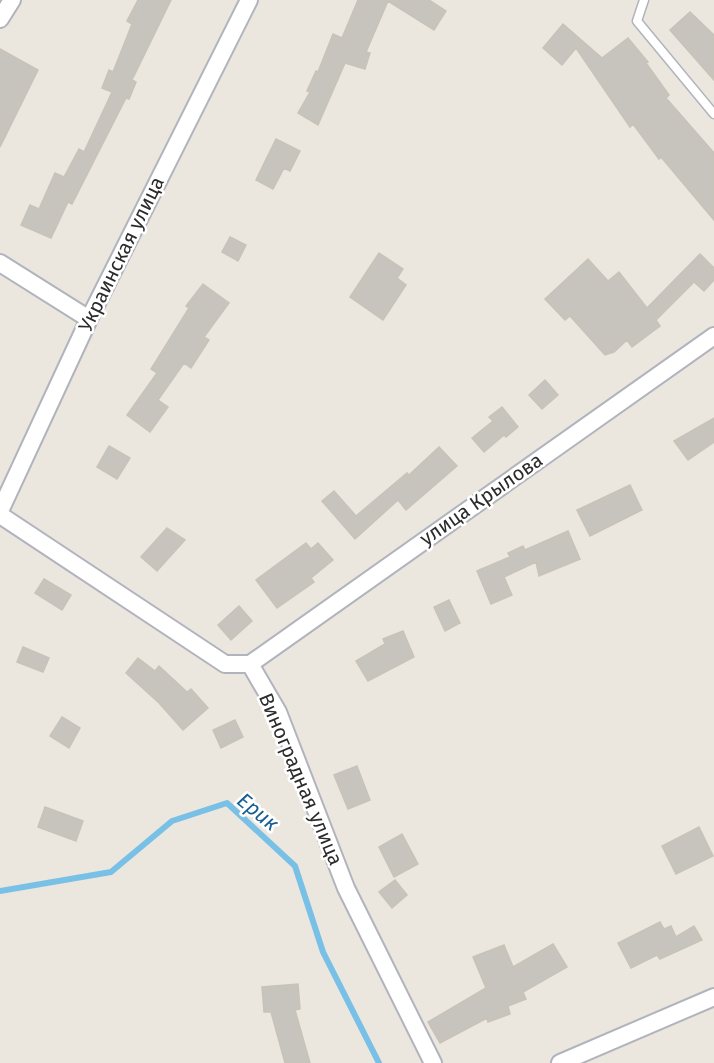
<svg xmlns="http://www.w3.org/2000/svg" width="714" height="1063" viewBox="0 0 714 1063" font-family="'Fira Sans',sans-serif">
<rect width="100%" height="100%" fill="#ece7de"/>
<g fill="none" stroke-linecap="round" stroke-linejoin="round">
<path stroke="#78c0e6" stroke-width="6" d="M0 891 111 872 172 821 227 803 295 866 323 952 379 1063"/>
</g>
<path fill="#c7c4bd" stroke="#c7c3b8" stroke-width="1.5" d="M138 0H171L132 80 136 82 129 99 126 98 72 204 68 202 51 238 21 225 30 205 39 209 55 173 64 177 79 149 84 152 112 92 102 88 109 70 113 72 132 24 127 21Z
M358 0H429L446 11 434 30 388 1 366 52 370 53 365 69 345 63 318 125 298 113 310 92 307 91 316 71 318 72 333 34 342 38Z
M690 12 714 35V80L670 30Z
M563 24 602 58 628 38 648 62 646 63 669 95 666 98 714 153V220L661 157 659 159 633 124 630 127 576 48 562 65 543 48Z
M0 49 38 70 0 147Z
M276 139 300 151 290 171 284 168 273 189 256 180Z
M230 237 246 245 238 261 222 252Z
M379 253 403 269 397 278 406 285 383 320 350 297Z
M700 254 714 268V280L704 291 694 282 656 320 660 326 632 347 627 340 614 352 605 355 570 316 565 320 545 299 588 259 608 281 619 272 647 308Z
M203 284 229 303 204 337 209 340 191 368 184 363 158 400 168 407 150 432 127 415 157 373 151 369 189 308 186 306Z
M545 380 558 395 542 409 529 395Z
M502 407 518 427 506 437 504 435 484 452 472 438 493 421 489 417Z
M714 418V442L688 460 674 441Z
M109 446 130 458 117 479 97 467Z
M439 447 457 466 406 510 398 500 355 539 322 501 334 491 356 516 407 473 409 475Z
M630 485 642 510 590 536 577 510Z
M167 528 185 540 157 571 141 557Z
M568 531 580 559 539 576 536 562 504 577 512 595 491 604 477 571 510 557 508 553 523 546 525 550Z
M306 543 311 549 318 543 333 560 311 578 314 582 277 608 256 580Z
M44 579 71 595 62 610 35 593Z
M449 600 460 623 445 631 434 607Z
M239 606 252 621 231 640 218 625Z
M403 631 414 657 368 681 356 661 385 644 383 639Z
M23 647 49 658 43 672 17 662Z
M138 658 155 671 159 666 187 692 191 689 208 708 183 730 159 703 126 673Z
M62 717 80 728 69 748 50 736Z
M235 720 243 737 221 748 213 730Z
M357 766 370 800 348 809 334 775Z
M45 807 83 821 76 841 38 827Z
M699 827 713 856 676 874 662 846Z
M402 834 418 864 394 877 379 847Z
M395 880 407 895 392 908 379 892Z
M660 922 664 929 671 926 676 937 694 926 702 940 660 959 657 955 631 968 618 943Z
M553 944 567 967 523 992 526 999 508 1006 510 1014 488 1022 487 1018 440 1043 428 1022 486 988 473 957 504 945 513 967Z
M298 984 300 1009 295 1010 310 1063H285L271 1012H264L262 987Z"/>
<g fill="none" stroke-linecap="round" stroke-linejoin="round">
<defs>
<path id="lane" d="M644 0 637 21 714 114"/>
<path id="street" d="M0 19 12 0
M0 263 89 319
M0 511 89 319 249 0
M0 515 225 664H250L278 712 346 888 433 1063
M250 664 714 336
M560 1063 714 997"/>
</defs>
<use href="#lane" stroke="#b1b3bd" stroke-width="11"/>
<use href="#street" stroke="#b1b3bd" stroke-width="20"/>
<use href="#lane" stroke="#fff" stroke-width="8"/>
<use href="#street" stroke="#fff" stroke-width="16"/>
</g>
<g text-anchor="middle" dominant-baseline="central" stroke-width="5" stroke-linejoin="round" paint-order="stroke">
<g font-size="20" fill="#2b2b2b" stroke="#fff">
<text transform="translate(121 254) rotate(-64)">Украинская улица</text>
<text transform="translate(481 499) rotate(-35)">улица Крылова</text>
<text transform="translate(301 779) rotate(67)">Виноградная улица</text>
</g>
<g font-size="21" font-style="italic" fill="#175e93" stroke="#fff">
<text transform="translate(258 812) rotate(39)">Ерик</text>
</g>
</g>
</svg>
